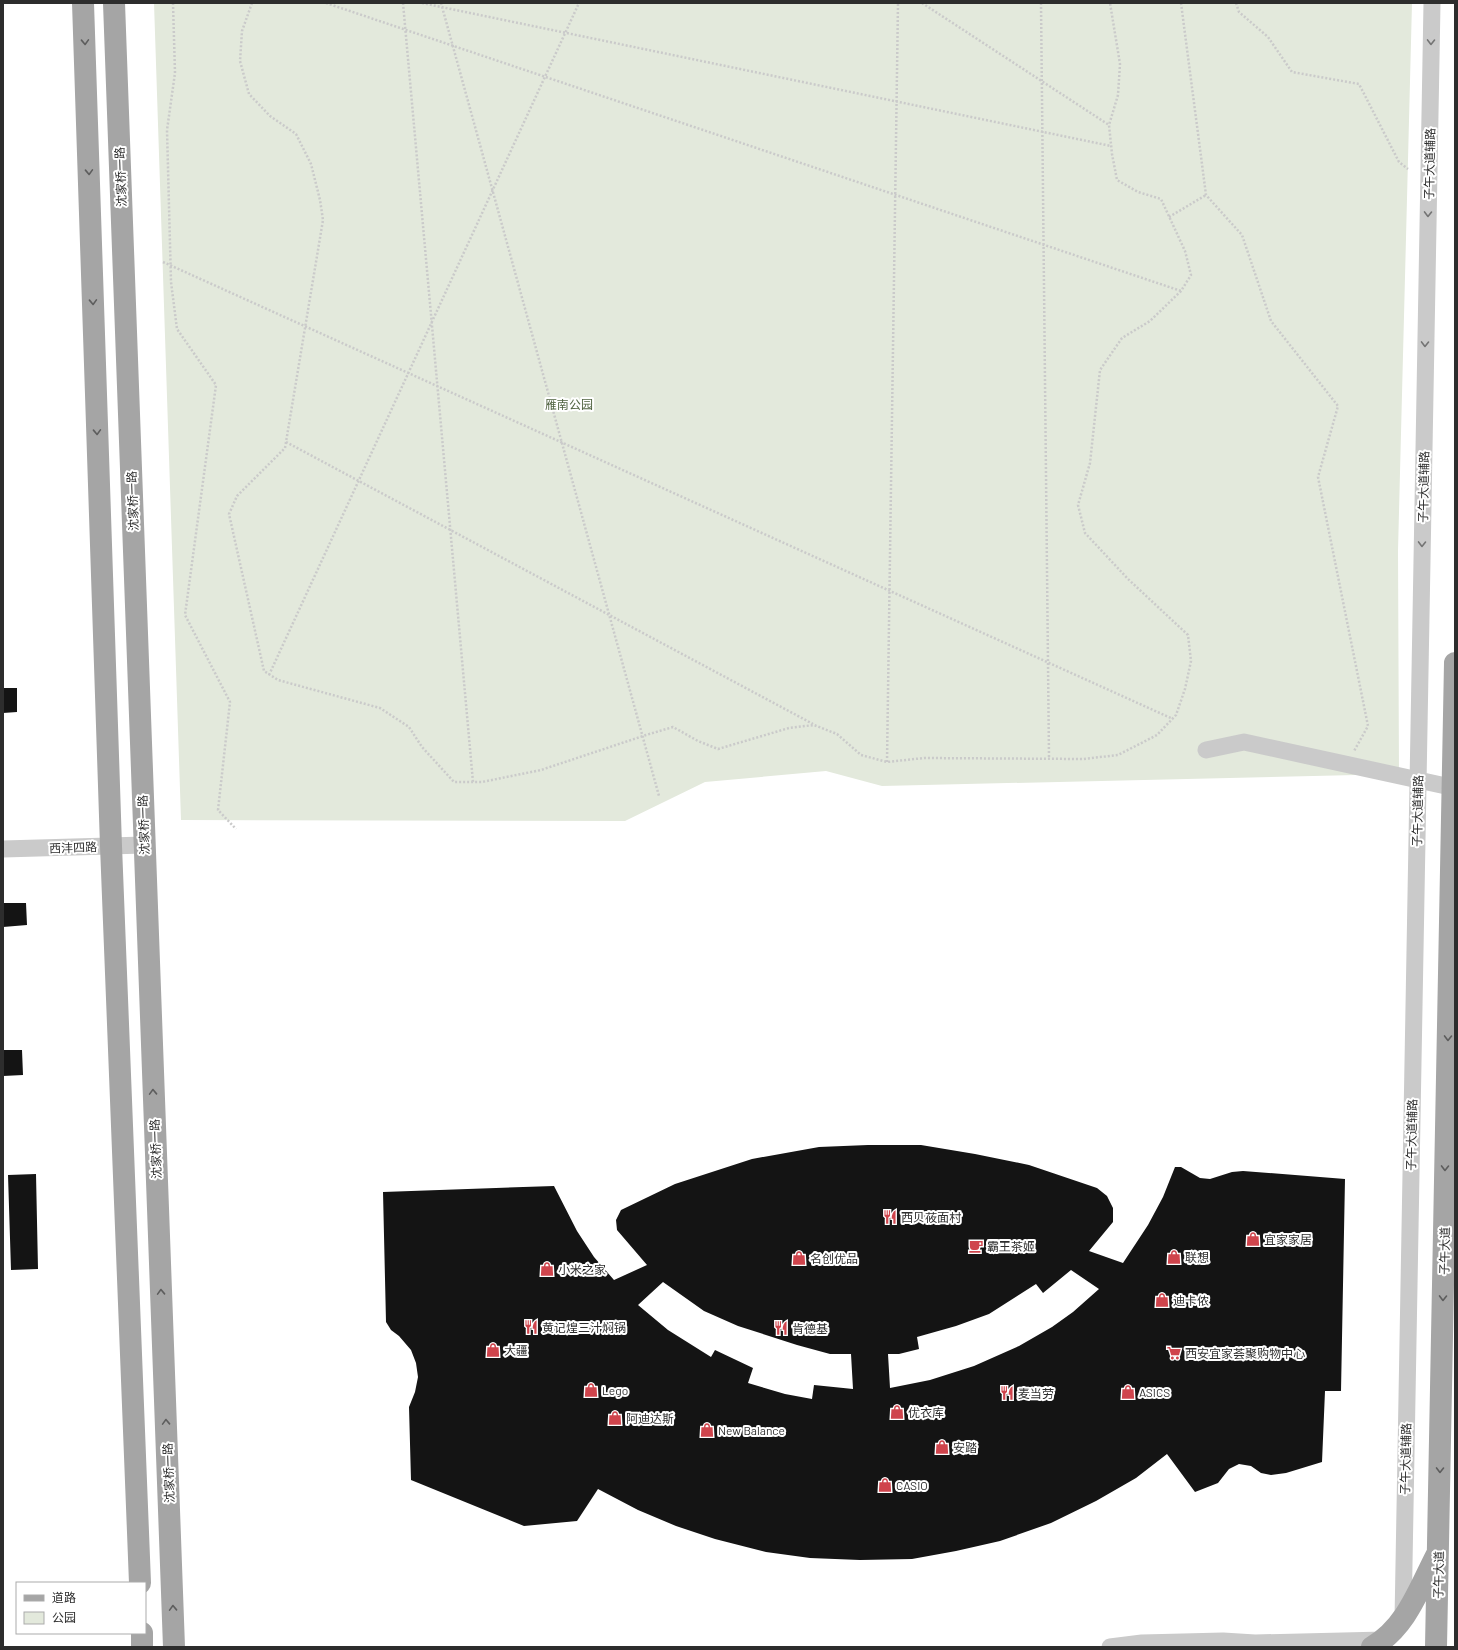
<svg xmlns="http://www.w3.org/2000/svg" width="1458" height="1650" viewBox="0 0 1458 1650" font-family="Barlow,'Noto Sans SC',sans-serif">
<rect width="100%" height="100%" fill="#fff"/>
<path fill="#e3e9dc" d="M154 3H1412L1398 551 1399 774 882 786 826 771 705 782 625 821 181 820Z"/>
<path fill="#141414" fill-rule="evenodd" d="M3 688H17V712L3 713Z
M3 903H26L27 925 3 927Z
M3 1050H22L23 1075 3 1076Z
M868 1145H921L975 1154 1029 1165 1097 1188 1107 1196 1113 1208V1222L1089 1251 1123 1263 1148 1225 1163 1197 1175 1167H1181L1200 1178 1210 1179 1232 1172 1243 1171 1345 1179 1341 1391H1325L1322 1462 1286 1473 1271 1475 1261 1473 1251 1466 1239 1464 1229 1469 1218 1483 1195 1492 1167 1454 1136 1478 1096 1501 1051 1523 1000 1541 956 1551 912 1559 860 1560 810 1558 766 1552 715 1539 676 1526 638 1510 598 1489 577 1521 524 1526 411 1480 409 1407 415 1392 418 1377 416 1363 411 1350 399 1336 391 1330 386 1322 383 1192 554 1186 577 1231 594 1257 614 1280 647 1265 617 1230 616 1220 621 1210 675 1184 752 1159 819 1147ZM1071 1270 1099 1289 1073 1312 1052 1327 1019 1346 974 1366 930 1380 890 1388 888 1354H899L919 1349 917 1337 956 1326 989 1314 1036 1284 1043 1293ZM663 1282 704 1311 738 1326 797 1345 830 1354H851L853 1389 814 1385 812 1399 785 1394 748 1383 753 1368 715 1350 711 1357 668 1330 638 1305Z
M36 1174 38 1269 11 1270 8 1175Z"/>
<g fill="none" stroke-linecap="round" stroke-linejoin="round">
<path stroke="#cacaca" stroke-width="2.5" stroke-dasharray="2 2" stroke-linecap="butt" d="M252 3 242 31 240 61 249 94 270 116 296 134 311 164 320 200 323 220 285 448 237 496 229 514 264 671 278 680 380 708 409 727 422 747 454 782H482L541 770 646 735 673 727 698 741 718 749 789 728 814 725 837 734 861 755 887 762 924 758 1083 759 1118 755 1157 735 1176 715 1185 689 1191 661 1188 635 1128 579 1085 533 1078 505 1090 463 1100 370 1122 338 1150 321 1181 291 1191 275 1185 251 1161 199 1138 192 1117 180 1112 154 1109 125 1118 95 1120 64 1110 3
M326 3 1181 291
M403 3 473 782
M422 3 1111 146
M441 3 659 796
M922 3 1109 125
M1041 3 1049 758
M1181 3 1206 195 1242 235 1271 321 1338 406 1318 477 1368 726 1354 751
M1236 3 1239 12 1268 37 1292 72 1359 84 1399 162 1408 169
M1169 217 1206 195
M163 262 1173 719
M286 442 813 724
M269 675 579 3
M887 762 898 3"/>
<path stroke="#cacaca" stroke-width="17" d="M1206 750 1244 742 1455 788
M3 849 144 845
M1403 1620 1432 3
M1110 1647 1142 1643 1223 1641 1255 1643 1384 1640"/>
<path stroke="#a5a5a5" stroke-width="22" d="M83 3 111 846 140 1583
M114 3 174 1647
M142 1633V1647
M1372 1647C1406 1628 1419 1589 1436 1556
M1436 1647 1455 663"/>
<path stroke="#cacaca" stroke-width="2.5" stroke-dasharray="2 2" stroke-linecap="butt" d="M173 3 175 73 167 130 171 282 177 329 216 385 185 615 230 702 218 810 236 829"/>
</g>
<defs><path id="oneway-chevron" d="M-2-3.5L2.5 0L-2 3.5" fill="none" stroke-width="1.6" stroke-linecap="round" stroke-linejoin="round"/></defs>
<g stroke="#5d5d5d">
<use href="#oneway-chevron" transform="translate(85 42) rotate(88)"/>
<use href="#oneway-chevron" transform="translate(89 172) rotate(88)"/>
<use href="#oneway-chevron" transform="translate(93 302) rotate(88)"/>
<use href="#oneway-chevron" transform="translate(97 432) rotate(88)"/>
<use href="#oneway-chevron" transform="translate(1448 1038) rotate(91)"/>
<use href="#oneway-chevron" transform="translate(153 1092) rotate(-92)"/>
<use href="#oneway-chevron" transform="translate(1445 1168) rotate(91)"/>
<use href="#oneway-chevron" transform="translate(161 1292) rotate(-92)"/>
<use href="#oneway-chevron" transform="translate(1443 1298) rotate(91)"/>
<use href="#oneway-chevron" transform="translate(166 1422) rotate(-92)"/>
<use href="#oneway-chevron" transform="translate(1440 1470) rotate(91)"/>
<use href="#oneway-chevron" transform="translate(173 1608) rotate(-92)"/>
</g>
<g stroke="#747474">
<use href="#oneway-chevron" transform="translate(1431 42) rotate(91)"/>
<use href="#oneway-chevron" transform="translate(1428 214) rotate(91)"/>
<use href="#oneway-chevron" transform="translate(1425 344) rotate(91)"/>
<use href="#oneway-chevron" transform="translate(1422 544) rotate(91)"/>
</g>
<defs>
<symbol id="restaurant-bare" viewBox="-9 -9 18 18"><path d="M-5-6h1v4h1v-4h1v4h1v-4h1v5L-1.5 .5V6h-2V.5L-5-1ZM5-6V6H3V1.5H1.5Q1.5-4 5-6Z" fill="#cf444c" stroke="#fff" stroke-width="2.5" paint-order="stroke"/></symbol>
<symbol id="shop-bare" viewBox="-9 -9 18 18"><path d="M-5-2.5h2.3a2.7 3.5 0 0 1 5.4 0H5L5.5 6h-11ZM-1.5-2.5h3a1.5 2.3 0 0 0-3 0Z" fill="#cf444c" stroke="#fff" stroke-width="2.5" paint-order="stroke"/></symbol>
<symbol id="cafe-bare" viewBox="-9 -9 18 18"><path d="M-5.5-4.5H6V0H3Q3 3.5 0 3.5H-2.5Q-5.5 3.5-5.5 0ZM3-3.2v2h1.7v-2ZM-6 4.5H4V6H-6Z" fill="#cf444c" stroke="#fff" stroke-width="2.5" paint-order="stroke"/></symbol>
<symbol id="supermarket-bare" viewBox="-9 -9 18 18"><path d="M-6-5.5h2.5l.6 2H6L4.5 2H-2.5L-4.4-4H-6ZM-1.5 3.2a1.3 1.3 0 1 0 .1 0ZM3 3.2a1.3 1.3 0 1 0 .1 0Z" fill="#cf444c" stroke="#fff" stroke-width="2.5" paint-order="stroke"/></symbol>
</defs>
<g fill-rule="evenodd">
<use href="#restaurant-bare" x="880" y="1207" width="20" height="20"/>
<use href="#shop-bare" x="1243" y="1229" width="20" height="20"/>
<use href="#cafe-bare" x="966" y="1236" width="20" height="20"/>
<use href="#shop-bare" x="1164" y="1247" width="20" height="20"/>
<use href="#shop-bare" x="789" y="1248" width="20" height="20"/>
<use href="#shop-bare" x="537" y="1259" width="20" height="20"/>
<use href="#shop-bare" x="1152" y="1290" width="20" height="20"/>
<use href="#restaurant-bare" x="521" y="1317" width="20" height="20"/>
<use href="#restaurant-bare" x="771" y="1318" width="20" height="20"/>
<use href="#shop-bare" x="483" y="1340" width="20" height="20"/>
<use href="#supermarket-bare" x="1164" y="1343" width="20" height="20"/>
<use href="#shop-bare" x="581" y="1380" width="20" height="20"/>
<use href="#shop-bare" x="1118" y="1382" width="20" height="20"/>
<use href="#restaurant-bare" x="997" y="1383" width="20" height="20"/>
<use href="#shop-bare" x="887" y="1402" width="20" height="20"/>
<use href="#shop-bare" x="605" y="1408" width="20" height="20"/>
<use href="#shop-bare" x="697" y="1420" width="20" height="20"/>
<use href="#shop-bare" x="932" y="1437" width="20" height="20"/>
<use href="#shop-bare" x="875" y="1475" width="20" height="20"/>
</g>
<g text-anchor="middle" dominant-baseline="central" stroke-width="4" stroke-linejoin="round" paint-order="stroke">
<g font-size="12" fill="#2d2d2d" stroke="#fff">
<text transform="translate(1429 164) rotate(-89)">子午大道辅路</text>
<text transform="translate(120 177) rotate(-92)">沈家桥一路</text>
<text transform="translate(1423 487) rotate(-89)">子午大道辅路</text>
<text transform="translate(132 501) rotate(-92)">沈家桥一路</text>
<text transform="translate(1417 811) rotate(-89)">子午大道辅路</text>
<text transform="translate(143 825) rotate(-92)">沈家桥一路</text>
<text transform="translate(73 847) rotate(-2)">西沣四路</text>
<text transform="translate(1411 1135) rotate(-89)">子午大道辅路</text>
<text transform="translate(155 1149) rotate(-92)">沈家桥一路</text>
<text transform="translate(1444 1251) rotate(-89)">子午大道</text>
<text transform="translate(1405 1459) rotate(-89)">子午大道辅路</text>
<text transform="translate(168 1473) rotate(-92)">沈家桥一路</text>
<text transform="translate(1438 1575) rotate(-89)">子午大道</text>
</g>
<g font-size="12" fill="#506340" stroke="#fff">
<text x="569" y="404">雁南公园</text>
</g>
<g font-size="12" fill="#2d2d2d" stroke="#fff" text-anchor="start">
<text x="901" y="1217">西贝莜面村</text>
<text x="1264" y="1239">宜家家居</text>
<text x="987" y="1246">霸王茶姬</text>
<text x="1185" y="1257">联想</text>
<text x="810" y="1258">名创优品</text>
<text x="558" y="1269">小米之家</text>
<text x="1173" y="1300">迪卡侬</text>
<text x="542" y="1327">黄记煌三汁焖锅</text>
<text x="792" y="1328">肯德基</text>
<text x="504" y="1350">大疆</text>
<text x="1185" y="1353">西安宜家荟聚购物中心</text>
<text x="602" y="1390">Lego</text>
<text x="1139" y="1392">ASICS</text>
<text x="1018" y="1393">麦当劳</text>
<text x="908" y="1412">优衣库</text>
<text x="626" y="1418">阿迪达斯</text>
<text x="718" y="1430">New Balance</text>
<text x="953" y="1447">安踏</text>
<text x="896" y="1485">CASIO</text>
</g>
</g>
<rect width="1458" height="1650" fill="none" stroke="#2d2d2d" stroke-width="8"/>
<rect x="16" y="1582" width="130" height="52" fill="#ffffff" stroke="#ababab"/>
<rect x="24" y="1595" width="20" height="6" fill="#a5a5a5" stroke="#ababab"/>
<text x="52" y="1602" font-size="12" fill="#2d2d2d">道路</text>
<rect x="24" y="1612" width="20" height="12" fill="#e3e9dc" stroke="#ababab"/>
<text x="52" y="1622" font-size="12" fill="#2d2d2d">公园</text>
</svg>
